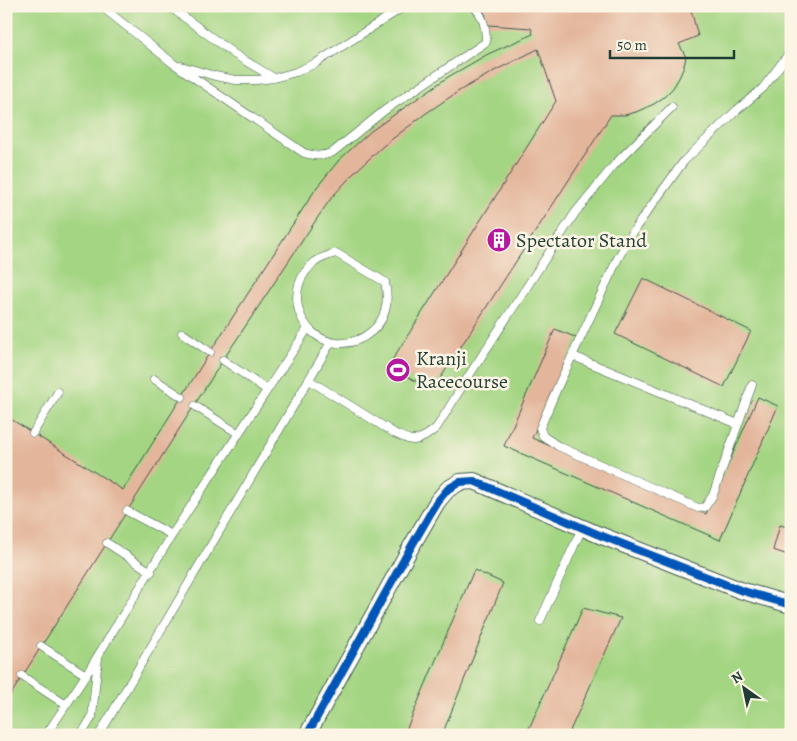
<svg xmlns="http://www.w3.org/2000/svg" width="797" height="741" viewBox="0 0 797 741" font-family="Alegreya,serif">
<rect width="100%" height="100%" fill="#fcf5e5"/>
<filter id="ink" filterUnits="userSpaceOnUse"><feTurbulence type="fractalNoise" baseFrequency=".02" numOctaves="2"/><feDisplacementMap in="SourceGraphic" scale="10" xChannelSelector="R" yChannelSelector="G"/><feConvolveMatrix kernelMatrix="1 2 1 2 8 2 1 2 1" color-interpolation-filters="sRGB"/></filter>
<filter id="wash" filterUnits="userSpaceOnUse"><feTurbulence type="fractalNoise" baseFrequency=".0096" numOctaves="4" result="noise"/><feDisplacementMap in="SourceGraphic" scale="20" xChannelSelector="R" yChannelSelector="G"/><feGaussianBlur stdDeviation="1.12" result="paint"/><feColorMatrix in="noise" values="0 0 0 0 0 0 0 0 0 0 0 0 0 0 0 0 0 1.4 0 .05"/><feComposite in="paint" operator="in"/></filter>
<g filter="url(#wash)">
<rect width="100%" height="100%" fill="#f7ead2"/>
<path fill="#a4d583" stroke="#62895c" d="M6 6H791V735H6Z"/>
<g id="blocks">
<path fill="#e3b69b" d="M480 6H690L698 36 679 44 686 57 684 66 680 76 673 88 664 97 654 104 636 112 625 115H611L432 391 389 365 556 101 538 49 496 70 459 91 425 114 383 146 354 173 332 197 318 217 223 360 6 702V416L123 490 210 352 317 187 339 160 371 131 448 77 488 54 533 34 531 28 488 25 485 14Z
M643 278 751 331 724 387 615 334Z
M555 329 577 338 532 438 706 514 758 397 778 406 720 540 504 446Z
M780 525 791 528V556L773 550Z
M474 570 503 583 442 735H404Z
M583 608 621 618 568 735H526Z"/>
</g>
</g>
<g filter="url(#ink)">
<use href="#blocks" fill-opacity="0" stroke="#3f574c" stroke-width="1"/>
<g fill="none" stroke-linecap="round" stroke-linejoin="round">
<defs>
<path id="service" d="M101 6 174 64 304 153C315 156 323 157 333 152L385 110 486 42C486 29 484 15 473 6
M169 6 234 54 274 78
M788 6 791 18
M181 66 215 76 236 80H257L274 78 296 72 316 63 405 6
M336 253 385 282C389 301 387 318 372 331 362 340 350 344 337 343 296 338 283 286 315 262 322 257 329 255 336 253Z
M182 333 210 352
M573 356 738 424
M223 360 267 390
M154 379 182 397
M309 380 394 433C399 435 407 440 413 440 421 440 431 433 437 427L468 377 575 213 615 164 672 107
M752 385 713 495 705 507 698 508 558 446 543 436 540 428 558 386 618 258 636 227 684 161 737 110 763 88 791 51
M195 406 239 434
M33 433 58 392
M127 511 172 535
M107 543 151 572
M540 621 582 528
M41 646 86 675
M22 676 66 705
M46 735 86 675 172 535 308 328
M81 735 92 717 98 658
M99 735 331 342"/>
<path id="minor" d="M307 735 411 547 437 502 448 489 460 482 474 481 597 534 740 590 791 605"/>
</defs>
<use href="#service" stroke="#3f574c" stroke-width="9"/>
<use href="#minor" stroke="#3f574c" stroke-width="18"/>
<use href="#service" stroke="#fff" stroke-width="8"/>
<use href="#minor" stroke="#fff" stroke-width="16"/>
<defs>
<path id="cycleway" d="M307 735 411 547 437 502 448 489 460 482 474 481 597 534 740 590 791 605"/>
</defs>
<use href="#cycleway" stroke="#fcf5e5" stroke-width="11"/>
<use href="#cycleway" stroke="#0057b8" stroke-width="8"/>
</g>
</g>
<defs>
<symbol id="building-disc" viewBox="-11 -11 22 22"><circle r="9.5" fill="#b5179e" stroke="#fcf5e5"/><path d="M-4-6H4V6H1V3H-1V6H-4ZM-2.5-4.3h1.7v1.8h-1.7ZM.8-4.3h1.7v1.8H.8ZM-2.5-1h1.7V.8h-1.7ZM.8-1h1.7V.8H.8Z" fill="#fff"/></symbol>
<symbol id="stadium-disc" viewBox="-11 -11 22 22"><circle r="9.5" fill="#b5179e" stroke="#fcf5e5"/><path d="M0-5a6.5 5 0 1 0 0 10a6.5 5 0 1 0 0-10ZM-3.5-1.8h7v3.6h-7Z" fill="#fff"/></symbol>
</defs>
<g fill-rule="evenodd">
<use href="#building-disc" x="485" y="226" width="28" height="28"/>
<use href="#stadium-disc" x="384" y="356" width="28" height="28"/>
</g>
<g text-anchor="middle" dominant-baseline="central" stroke-width="5" stroke-linejoin="round" paint-order="stroke">
<g font-size="20" fill="#1f3d34" stroke="#fcf5e5" text-anchor="start">
<text x="516" y="240">Spectator Stand</text>
<text x="416" y="358">Kranji<tspan x="416" dy="23">Racecourse</tspan></text>
</g>
</g>
<rect width="797" height="741" fill="none" stroke="#fcf5e5" stroke-width="25"/>
<g transform="translate(744 688) rotate(327)" stroke="#fcf5e5" stroke-width="4" paint-order="stroke">
<path d="M0-4L9 19L0 12L-9 19Z" fill="#1f3d34"/>
<text y="-8" font-size="14" font-weight="bold" text-anchor="middle" fill="#1f3d34">N</text>
</g>
<path d="M610 50v8h124v-8" fill="none" stroke="#1f3d34" stroke-width="2.5"/>
<text x="617" y="50" font-size="15" fill="#1f3d34" stroke="#fcf5e5" stroke-width="4" paint-order="stroke">50 m</text>
</svg>
